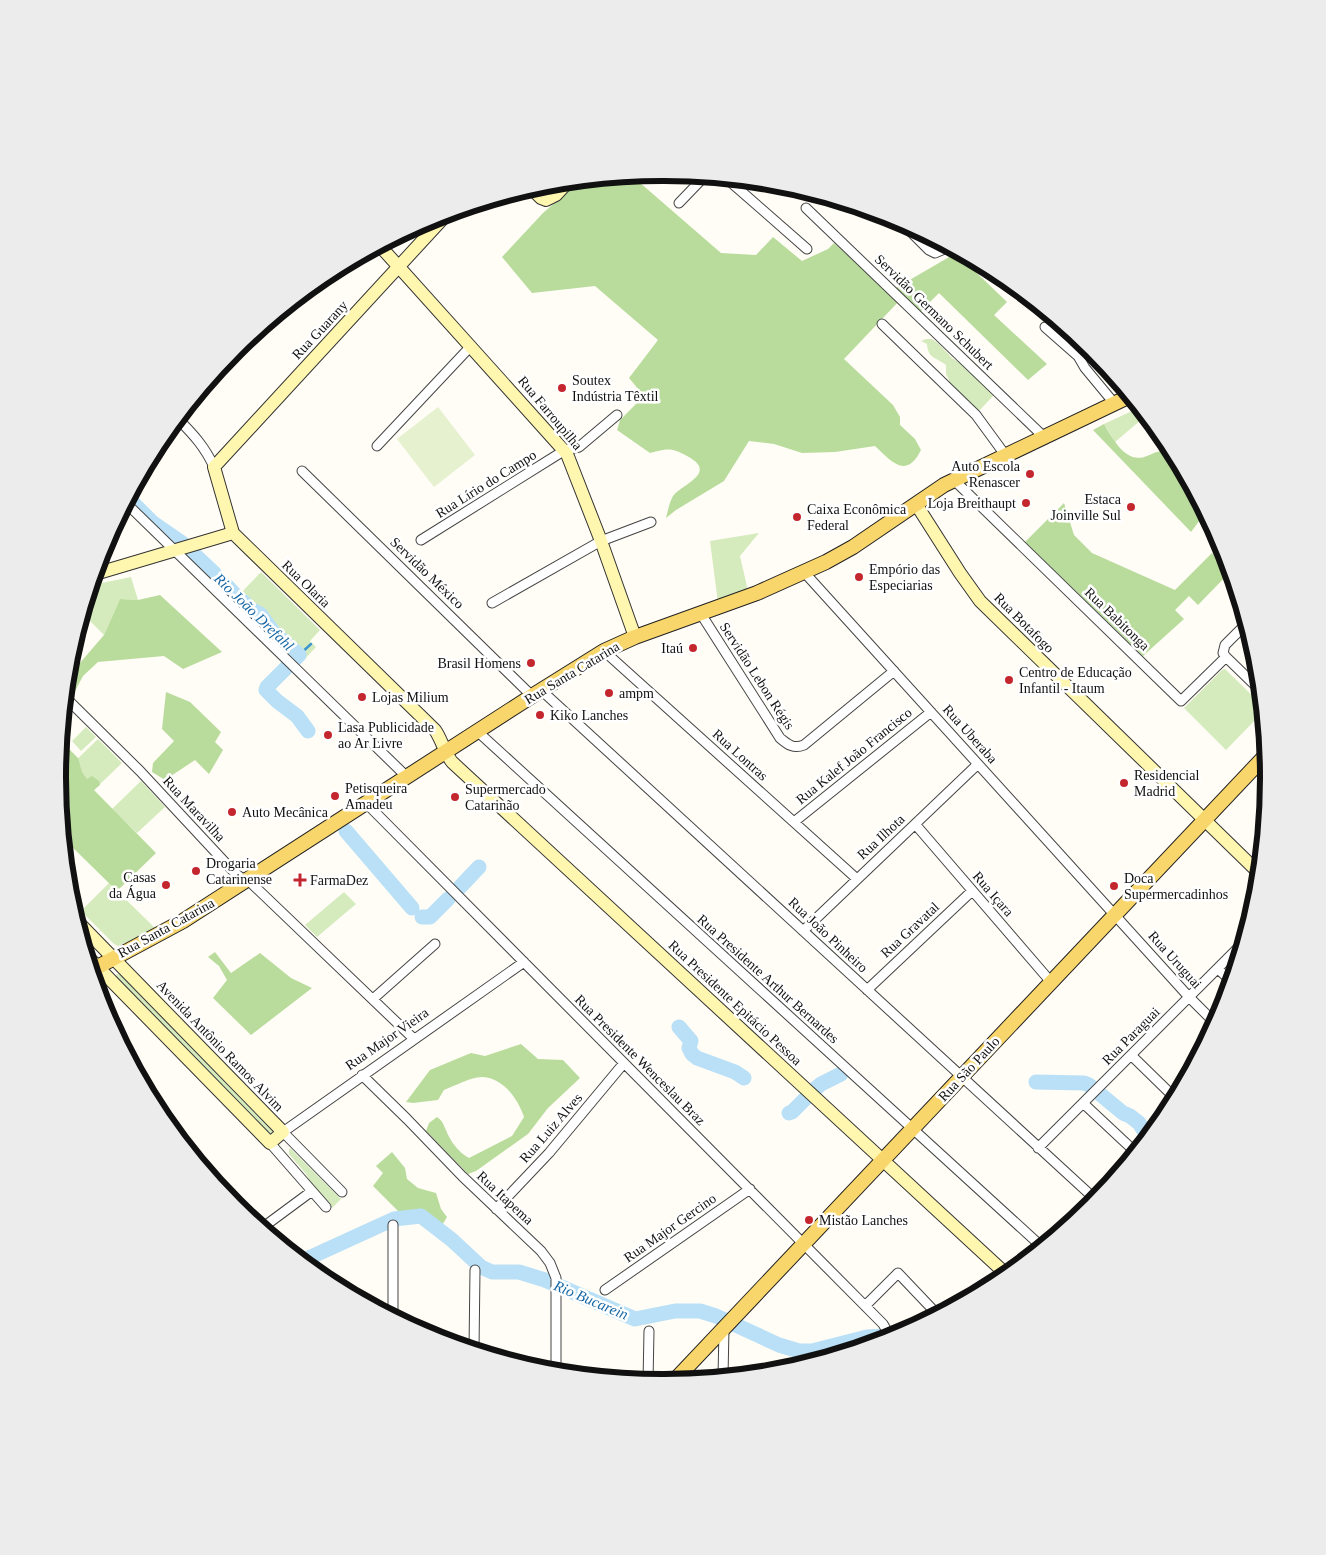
<svg xmlns="http://www.w3.org/2000/svg" width="1326" height="1555" viewBox="0 0 1326 1555" font-family="Georgia,serif">
<rect width="100%" height="100%" fill="#fffdf5"/>
<path fill="#d5ebbd" d="M926 339H932L939 344 952 358 960 363 994 395 977 413 951 388 949 380 946 374V365C936 357 928 359 927 344L921 341Z
M1134 410 1142 419 1115 442 1104 424Z
M759 533 740 556 748 591 718 603 710 541Z
M261 572 320 630 310 641 316 647 301 663 235 599Z
M131 577 138 600 120 599 104 635 83 614 92 585Z
M1225 669 1261 704 1262 713 1226 750 1184 708 1222 670Z
M86 727 96 737 81 751 72 741Z
M98 739 122 763 94 790 69 767Z
M141 781 165 807 137 833 112 809Z
M109 883 156 929 118 946 114 944 81 911Z
M344 892 356 904 317 937 305 925Z
M117 974 121 975 273 1130 272 1133 268 1132 116 977Z
M290 1148 341 1199 332 1208 315 1190 306 1174 289 1154V1150Z"/>
<path fill="#b9dc9c" d="M631 175 721 253 756 255 773 237 802 261 828 249 834 243 889 292 956 253 1007 302 994 315 1047 364 1028 380 939 293 918 314 901 299 844 359 893 405 900 417V425L915 439 921 450C906 480 891 461 875 446L835 452 802 453 774 444 749 441 724 481 676 510 666 518C668 511 669 503 673 496 682 484 719 473 687 456 670 447 668 449 650 453L617 430 620 420 644 396 629 378 658 340 595 286 532 293 502 257 543 213 581 180Z
M1104 424C1113 439 1126 465 1147 456 1157 452 1161 449 1172 452L1205 513 1191 532 1093 430Z
M1064 503 1074 535 1092 553 1175 590 1212 553 1230 572 1198 605 1189 596 1175 610 1184 619 1143 656 1025 542Z
M160 595 222 652 183 669 164 656 98 662 83 676 73 695 66 689 67 678 104 635 120 599 138 600Z
M166 692 190 702 221 732 215 742 223 750 209 774 195 760 165 780 152 772 153 763 174 741 162 729Z
M61 741 78 758 82 772 87 779 92 776 99 781 100 785 94 790 156 853 117 891 64 839 58 787 65 780 58 773Z
M215 952 231 973 260 953 291 978 312 988 251 1035 213 998 227 980 219 966 208 957Z
M521 1044 538 1059 563 1060 580 1078 548 1108 528 1134 476 1171 468 1174 426 1131 429 1123 437 1117C443 1121 443 1124 446 1130 450 1141 459 1153 469 1158L512 1136 524 1117C518 1099 503 1077 481 1077 472 1077 454 1086 444 1090L438 1100 413 1103 406 1102 430 1070 471 1053 485 1056Z
M392 1152 405 1168 407 1179 418 1188 436 1193 441 1209 447 1217 441 1227 419 1209 401 1214 373 1186 383 1173 376 1166Z"/>
<path fill="#e6f2cf" d="M438 407 475 455 434 487 397 439Z"/>
<g fill="none" stroke-linecap="round" stroke-linejoin="round">
<path stroke="#3f96cf" stroke-width="2.5" d="M299 655 311 644"/>
<path stroke="#b9e0f7" stroke-width="15" d="M129 499 153 523 182 543 214 573 216 578 228 587 239 599 245 603 248 608 260 614 274 633 299 655 267 687 266 690 277 701 297 716 308 731
M346 831 412 908
M460 887 479 867
M422 917H430L448 899
M679 1027 691 1041 689 1048 692 1054 697 1058 735 1072 744 1078
M1036 1082 1084 1083 1089 1085 1123 1113 1130 1116 1139 1123 1148 1137
M814 1090 821 1084 841 1074
M789 1113 792 1112 807 1097
M302 1261 394 1219 421 1216 452 1240 481 1267 492 1272H519L545 1280 635 1319 675 1311H700L716 1316 779 1345 799 1351H812L867 1337 899 1335"/>
<defs>
<path id="street" d="M726 178 807 249
M679 203 705 176
M806 208 1044 437
M900 221 929 250 935 253 949 247
M882 324 976 415 1006 456
M1045 327 1078 356 1085 368 1114 403
M178 419C193 434 205 447 214 467
M377 446 471 346
M302 471 532 696
M954 480 1181 701 1226 657 1260 690
M126 503 407 777
M421 540 565 450 579 447 617 415
M804 572 1189 997 1215 1023
M492 603 601 541 651 522
M701 614 780 738C788 745 794 749 804 745L894 671
M604 651 857 879
M1226 657 1223 653 1225 645 1246 624
M541 690 1096 1200
M65 697 140 771 234 872 240 877 248 880 414 1039
M477 731 1041 1246
M366 803 883 1324 891 1338
M794 822 931 712
M915 824 1051 982
M803 931 978 764
M1218 969 1231 981
M867 990 972 891
M373 999 435 944
M1131 1055 1175 1098
M362 1075 407 1119 462 1176 541 1251 550 1263 556 1278V1372
M1083 1103 1130 1147
M270 1143 326 1207
M1038 1148 1242 944
M342 1192 283 1132 524 962
M496 1209 549 1153 624 1063
M262 1228 312 1191
M605 1290 750 1189
M865 1306 898 1273 937 1314
M393 1317V1225
M474 1350 475 1270
M723 1377 724 1328
M648 1382 649 1331"/>
<path id="secondary" d="M531 188 541 198 546 200 556 195 569 181
M448 213 214 467 233 533 435 730C442 740 444 752 452 762L1007 1275
M380 246 567 454 601 541 635 637
M916 504 960 573 980 601 1259 873
M95 574 233 533
M77 921 283 1132 270 1143 88 957"/>
<path id="primary" d="M92 970 183 921 532 696 604 651 635 637 757 593 826 562 853 547 944 485 1130 396
M673 1382 1266 755"/>
</defs>
<use href="#street" stroke="#444" stroke-width="11"/>
<use href="#secondary" stroke="#333" stroke-width="14"/>
<use href="#primary" stroke="#222" stroke-width="16"/>
<use href="#street" stroke="#fff" stroke-width="9"/>
<use href="#secondary" stroke="#fff6b0" stroke-width="12"/>
<use href="#primary" stroke="#f9d66b" stroke-width="14"/>
</g>
<g fill="#c4262e" stroke="#fff" stroke-width="2">
<circle cx="562" cy="388" r="5"/>
<circle cx="1030" cy="474" r="5"/>
<circle cx="1026" cy="503" r="5"/>
<circle cx="1131" cy="507" r="5"/>
<circle cx="797" cy="517" r="5"/>
<circle cx="859" cy="577" r="5"/>
<circle cx="693" cy="648" r="5"/>
<circle cx="531" cy="663" r="5"/>
<circle cx="1009" cy="680" r="5"/>
<circle cx="609" cy="693" r="5"/>
<circle cx="362" cy="697" r="5"/>
<circle cx="540" cy="715" r="5"/>
<circle cx="328" cy="735" r="5"/>
<circle cx="1124" cy="783" r="5"/>
<circle cx="335" cy="796" r="5"/>
<circle cx="455" cy="797" r="5"/>
<circle cx="232" cy="812" r="5"/>
<circle cx="196" cy="871" r="5"/>
<path d="M297.5 872.5h5v5h5v5h-5v5h-5v-5h-5v-5h5z"/>
<circle cx="166" cy="885" r="5"/>
<circle cx="1114" cy="886" r="5"/>
<circle cx="809" cy="1220" r="5"/>
</g>
<g text-anchor="middle" dominant-baseline="central" stroke-width="5" stroke-linejoin="round" paint-order="stroke">
<g font-size="14" fill="#111" stroke="#fff">
<text transform="translate(934 312) rotate(44)">Servidão Germano Schubert</text>
<text transform="translate(320 330) rotate(-47)">Rua Guarany</text>
<text transform="translate(550 413) rotate(50)">Rua Farroupilha</text>
<text transform="translate(486 484) rotate(-32)">Rua Lírio do Campo</text>
<text transform="translate(427 573) rotate(44)">Servidão México</text>
<text transform="translate(306 584) rotate(44)">Rua Olaria</text>
<text transform="translate(1117 619) rotate(44)">Rua Babitonga</text>
<text transform="translate(1024 623) rotate(45)">Rua Botafogo</text>
<text transform="translate(572 673) rotate(-31)">Rua Santa Catarina</text>
<text transform="translate(757 676) rotate(57)">Servidão Lebon Régis</text>
<text transform="translate(970 734) rotate(48)">Rua Uberaba</text>
<text transform="translate(740 755) rotate(42)">Rua Lontras</text>
<text transform="translate(854 756) rotate(-39)">Rua Kalef João Francisco</text>
<text transform="translate(194 809) rotate(47)">Rua Maravilha</text>
<text transform="translate(881 837) rotate(-43)">Rua Ilhota</text>
<text transform="translate(993 894) rotate(49)">Rua Içara</text>
<text transform="translate(166 928) rotate(-29)">Rua Santa Catarina</text>
<text transform="translate(910 930) rotate(-43)">Rua Gravatal</text>
<text transform="translate(828 935) rotate(43)">Rua João Pinheiro</text>
<text transform="translate(1175 960) rotate(48)">Rua Uruguai</text>
<text transform="translate(768 979) rotate(42)">Rua Presidente Arthur Bernardes</text>
<text transform="translate(735 1003) rotate(43)">Rua Presidente Epitácio Pessoa</text>
<text transform="translate(1131 1036) rotate(-45)">Rua Paraguai</text>
<text transform="translate(387 1039) rotate(-35)">Rua Major Vieira</text>
<text transform="translate(220 1046) rotate(46)">Avenida Antônio Ramos Alvim</text>
<text transform="translate(640 1060) rotate(45)">Rua Presidente Wenceslau Braz</text>
<text transform="translate(969 1069) rotate(-47)">Rua São Paulo</text>
<text transform="translate(551 1128) rotate(-49)">Rua Luiz Alves</text>
<text transform="translate(505 1198) rotate(43)">Rua Itapema</text>
<text transform="translate(670 1228) rotate(-35)">Rua Major Gercino</text>
</g>
<g font-size="14" fill="#111" stroke="#fff" text-anchor="start">
<text x="572" y="380">Soutex<tspan x="572" dy="16">Indústria Têxtil</tspan></text>
<text x="1020" y="466" text-anchor="end">Auto Escola<tspan x="1020" dy="16">Renascer</tspan></text>
<text x="1121" y="499" text-anchor="end">Estaca<tspan x="1121" dy="16">Joinville Sul</tspan></text>
<text x="1016" y="503" text-anchor="end">Loja Breithaupt</text>
<text x="807" y="509">Caixa Econômica<tspan x="807" dy="16">Federal</tspan></text>
<text x="869" y="569">Empório das<tspan x="869" dy="16">Especiarias</tspan></text>
<text x="683" y="648" text-anchor="end">Itaú</text>
<text x="521" y="663" text-anchor="end">Brasil Homens</text>
<text x="1019" y="672">Centro de Educação<tspan x="1019" dy="16">Infantil - Itaum</tspan></text>
<text x="619" y="693">ampm</text>
<text x="372" y="697">Lojas Milium</text>
<text x="550" y="715">Kiko Lanches</text>
<text x="338" y="727">Lasa Publicidade<tspan x="338" dy="16">ao Ar Livre</tspan></text>
<text x="1134" y="775">Residencial<tspan x="1134" dy="16">Madrid</tspan></text>
<text x="345" y="788">Petisqueira<tspan x="345" dy="16">Amadeu</tspan></text>
<text x="465" y="789">Supermercado<tspan x="465" dy="16">Catarinão</tspan></text>
<text x="242" y="812">Auto Mecânica</text>
<text x="206" y="863">Drogaria<tspan x="206" dy="16">Catarinense</tspan></text>
<text x="156" y="877" text-anchor="end">Casas<tspan x="156" dy="16">da Água</tspan></text>
<text x="1124" y="878">Doca<tspan x="1124" dy="16">Supermercadinhos</tspan></text>
<text x="310" y="880">FarmaDez</text>
<text x="819" y="1220">Mistão Lanches</text>
</g>
<g font-size="15" font-style="italic" fill="#1768a6" stroke="#fff">
<text transform="translate(254 612) rotate(44)">Rio João Drefahl</text>
<text transform="translate(591 1300) rotate(23)">Rio Bucarein</text>
</g>
</g>
<path d="M0 0H1326V1555H0ZM662 181H664A596 596 0 0 1 1260 777V778A596 596 0 0 1 664 1374H662A596 596 0 0 1 66 778V777A596 596 0 0 1 662 181Z" fill="#ececec" fill-rule="evenodd"/>
<path fill="none" stroke="#111" stroke-width="6" d="M662 181H664A596 596 0 0 1 1260 777V778A596 596 0 0 1 664 1374H662A596 596 0 0 1 66 778V777A596 596 0 0 1 662 181Z"/>
</svg>
